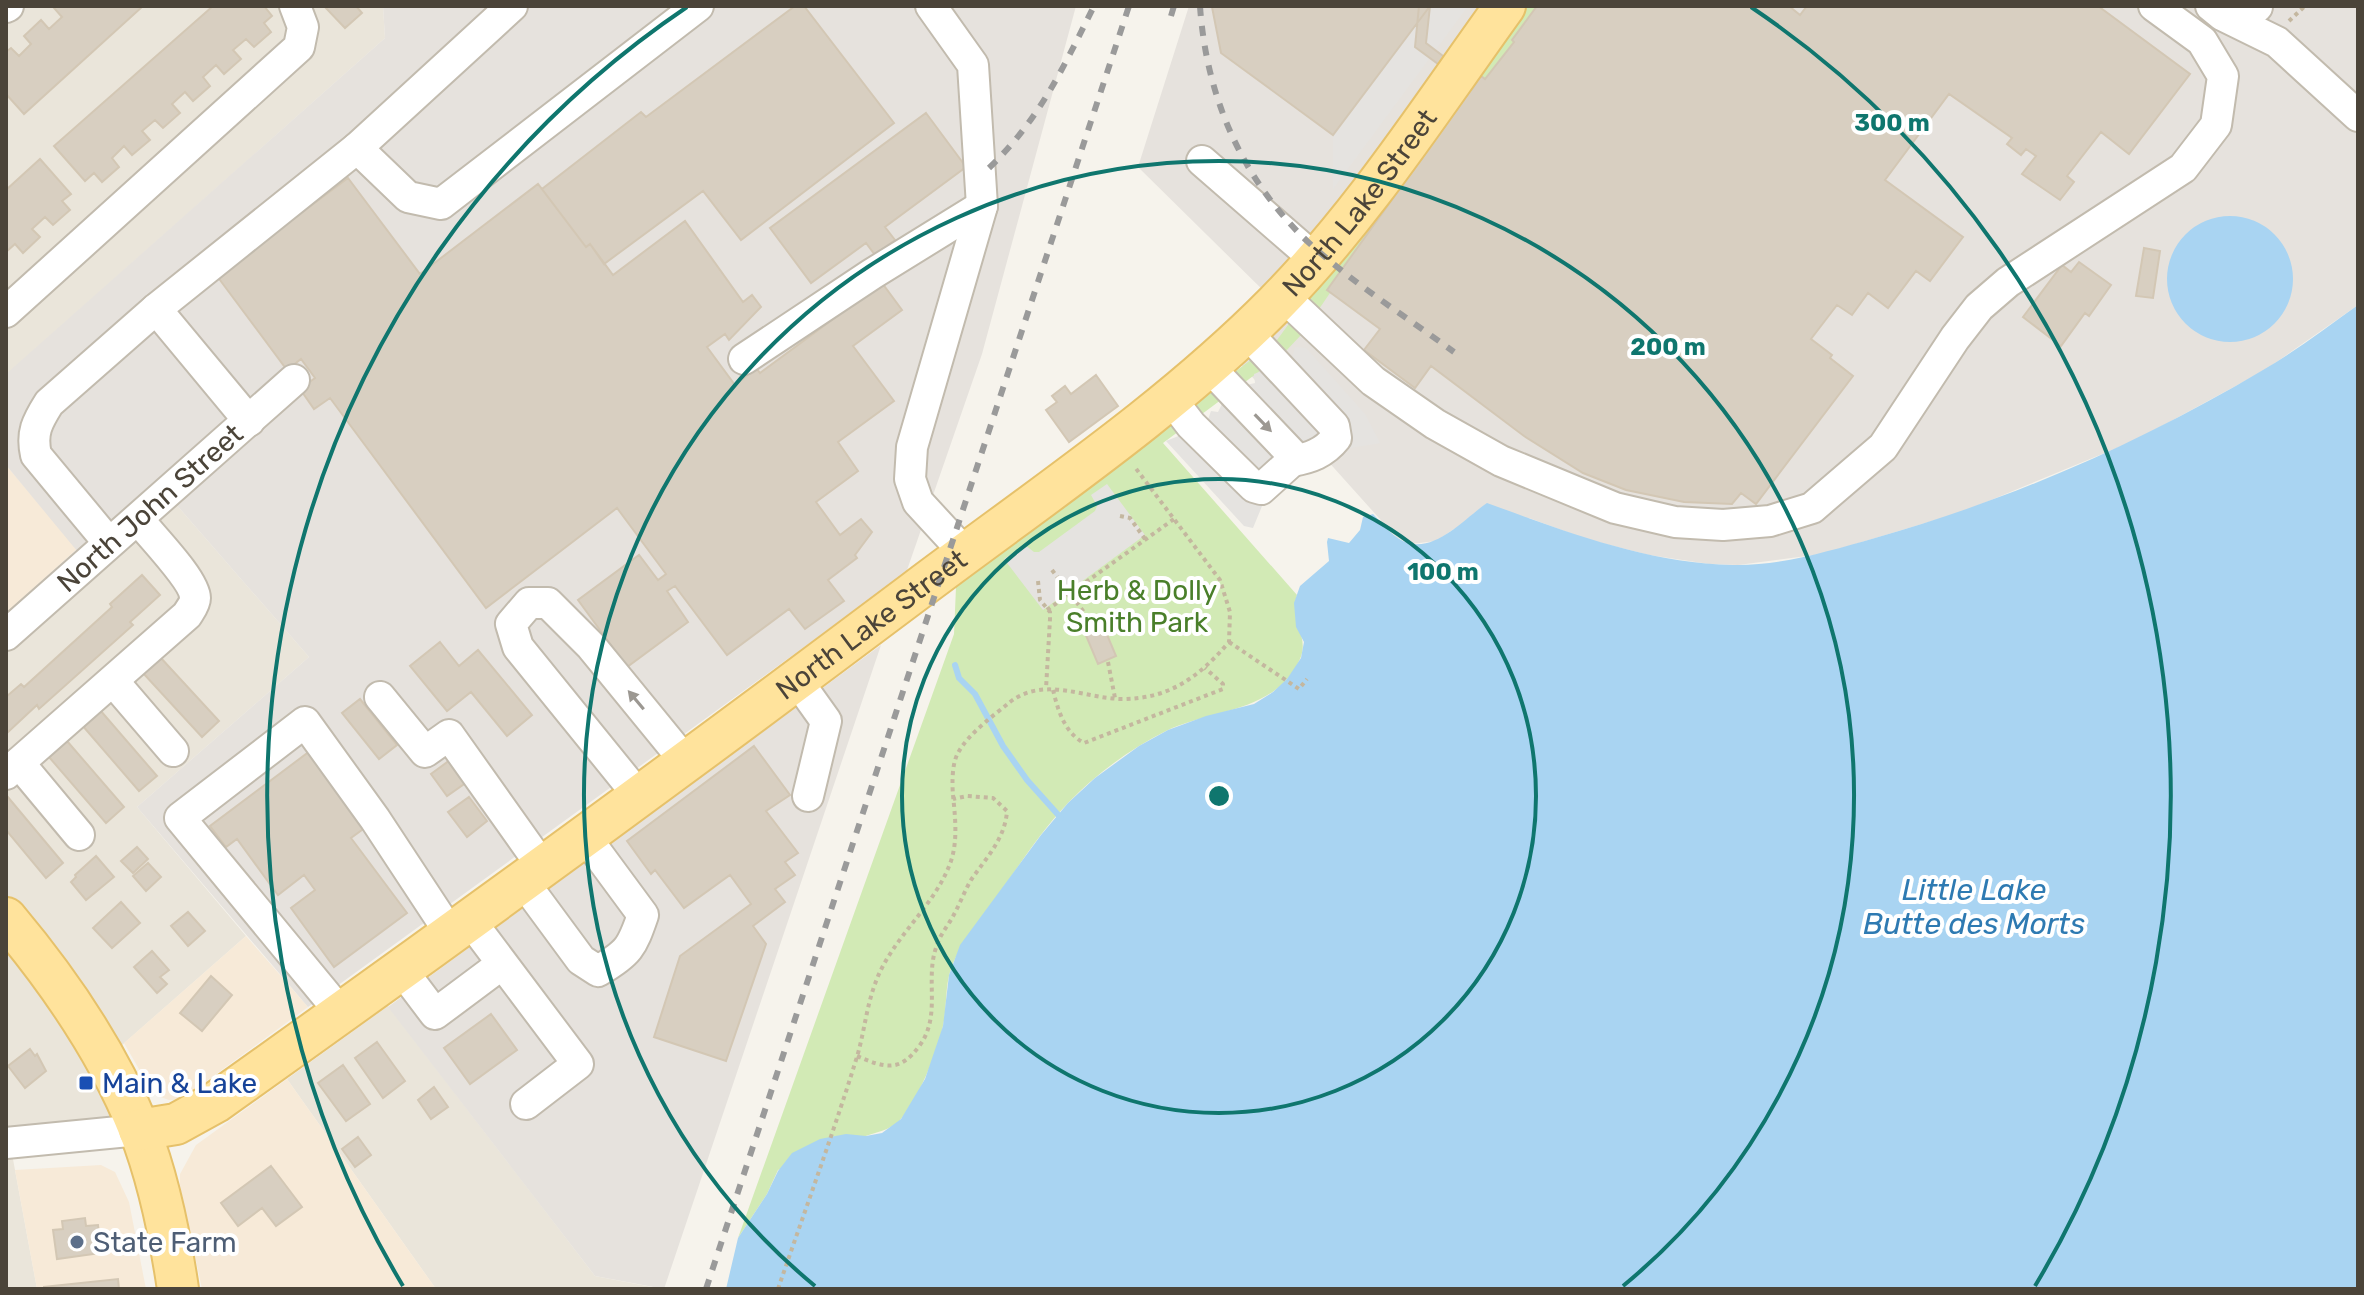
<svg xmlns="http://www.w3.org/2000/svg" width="2364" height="1295" viewBox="0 0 2364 1295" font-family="Rubik,sans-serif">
<rect width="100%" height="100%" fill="#f6f3ec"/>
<path fill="#eae5da" d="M6 6H383L385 38 6 375Z
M167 494 309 657 137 807 246 936 105 1060 139 1130 10 1143 37 1289H6V635Z
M388 1006 595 1276 662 1289H436L287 1079Z"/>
<path fill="#f7ead8" d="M6 465 77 549 6 613Z
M246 936 308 1007 186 1096 180 1100H169L158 1096 151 1090 124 1043Z
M287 1079 436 1289H202L180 1185V1174L196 1145Z
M101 1165 115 1172 129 1202 146 1289H37L15 1170Z"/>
<path fill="#e6e2dd" d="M383 6H1076L982 354 906 573 308 1007 137 807 309 657 167 494 87 563 6 465V374L385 38Z
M1189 6H2358V305L2265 370 2136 440 1962 512 1822 554 1738 565 1709 564 1649 555 1586 539 1529 518 1454 529 1436 541 1411 544 1396 537 1228 350 1276 303 1138 167Z
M881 645 664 1289 595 1276 388 1007Z"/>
<path fill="#d2eab5" d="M1522 6H1544L1332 290 1302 334 1284 353 1163 443 1297 595C1289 619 1310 637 1300 659 1276 713 1212 709 1166 731 1130 749 1096 774 1068 803 1040 832 1018 867 995 900 978 924 959 944 950 972 945 989 947 1008 943 1026 937 1052 918 1101 900 1120 889 1131 876 1132 863 1137 834 1147 806 1159 778 1170L767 1194 738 1238 954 634 956 587 995 554 1277 340Z"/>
<path fill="#e5e3e0" d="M1430 6H1468L1333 189V135Z
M1295 347 1306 348 1365 414 1380 443 1351 448 1294 472 1267 494 1253 528 1244 526 1166 441 1206 425 1211 411 1218 412 1226 396 1238 387 1255 383 1254 374 1291 361Z
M1107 484 1145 535 1043 610 1004 559 1025 545 1034 552H1039L1095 511 1097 506 1091 495Z"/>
<path fill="#a9d4f2" d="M2167 279a63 63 0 1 1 126 0a63 63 0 1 1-126 0Z
M2358 305V1289H726L738 1238 767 1194 778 1171 792 1153 820 1139 846 1134 866 1136 882 1133 901 1119 925 1079 943 1026 949 975 960 945 1041 835 1068 803 1095 778 1139 746 1168 730 1206 716 1254 704 1273 692 1287 679 1301 658 1304 642 1296 627 1294 603 1300 586 1329 561 1327 542 1328 538 1349 543 1360 530 1363 517 1373 514C1380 521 1387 530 1395 536 1428 562 1462 520 1487 503 1567 532 1647 563 1733 565 1781 566 1829 551 1875 538 2010 500 2142 442 2263 370 2296 351 2327 327 2358 305Z"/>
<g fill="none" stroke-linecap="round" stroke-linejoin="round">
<path stroke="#a9d4f2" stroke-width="6" d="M955 665 959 678 975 694 1003 746 1027 780 1061 818"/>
</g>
<path fill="#d8cfc1" stroke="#d3c7b4" stroke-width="2" d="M57 6H143L24 114 6 94V52L11 48 19 56 31 44 24 36 41 20 49 29 62 17 54 8Z
M213 6H264L272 16 264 23 271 32 254 47 246 39 233 50 241 59 224 74 216 65 203 77 210 86 193 101 185 92 172 104 180 113 163 128 155 120 142 131 150 140 132 155 124 146 112 158 119 167 102 182 94 173 85 181 54 146Z
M324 6H356L362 13 345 28Z
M795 6H804L894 123 741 240 703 191 604 264 590 244 586 247 542 189 641 112 646 117Z
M1419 6H1430L1426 43 1477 82 1472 89 1415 47Z
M1430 6 1333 135 1221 53 1212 7Z
M1537 6H1789L1800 15 1807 6H2098L2190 74 2129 154 2101 132 2067 176 2074 182 2060 200 2022 174 2036 156 2026 149 2021 155 2007 144 2012 138 1949 94 1885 180 1963 237 1930 281 1916 271 1888 308 1868 293 1852 315 1837 305 1811 339 1832 355 1830 358 1853 376 1756 504 1741 493 1732 504 1684 502 1626 490 1583 473 1524 436 1431 366 1415 388 1364 350 1380 329 1327 290 1481 76 1485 79 1514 42 1512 40Z
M926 113 966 167 885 227 895 240 875 255 866 243 811 283 770 228Z
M40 159 71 194 62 201 70 210 53 225 45 217 32 229 40 237 23 253 15 244 6 252V190Z
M348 178 420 274 538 184 586 247 590 244 613 275 685 221 743 302 752 295 761 307 729 340 725 334 707 347 735 385 756 368 760 373 882 283 902 310 853 346 894 401 838 442 858 471 816 502 840 535 861 519 872 532 855 555 857 558 828 580 844 601 805 629 789 609 727 655 675 586 667 591 688 622 627 667 578 600 639 555 658 580 666 574 617 508 486 608 330 398 314 409 300 389 315 378 301 359 287 370 217 276Z
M2144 248 2160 251 2153 298 2136 296Z
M2079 262 2111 285 2089 316 2085 313 2061 346 2023 317 2062 265 2071 272Z
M1096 375 1118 406 1069 442 1046 410 1057 402 1052 396 1065 386 1071 394Z
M142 575 160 595 130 622 133 625 39 709 37 705 7 733 6 697 21 684 24 687 112 607 110 604Z
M1100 618 1116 656 1098 664 1082 626Z
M440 642 459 666 478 650 532 715 507 736 471 692 447 711 410 666Z
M160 657 219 721 202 737 143 673Z
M360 699 397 745 379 759 342 713Z
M100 710 157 776 139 791 82 725Z
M67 741 124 807 106 823 49 757Z
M754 746 790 795 766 811 798 853 785 862 795 875 775 889 785 902 753 926 766 944 726 1061 654 1037 680 956 751 904 730 875 684 908 655 870 651 874 627 841Z
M314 748 370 824 351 838 407 913 334 967 291 908 315 890 304 875 278 895 237 839 226 847 210 826Z
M450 760 467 782 447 796 431 774Z
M7 796 63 863 46 878 6 830Z
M469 797 487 821 467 837 448 812Z
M137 847 148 859 133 873 121 861Z
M96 856 114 877 86 900 71 882 76 877 75 875Z
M148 863 161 877 146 891 133 876Z
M121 902 140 923 112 948 93 928Z
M188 912 205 931 188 946 171 926Z
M152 951 169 970 160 977 167 984 157 993 134 967Z
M211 976 232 995 202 1031 180 1013Z
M491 1014 517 1050 470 1084 444 1048Z
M377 1042 405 1081 383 1098 355 1058Z
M30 1049 35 1056 37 1054 46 1071 25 1088 8 1066Z
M343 1065 370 1104 346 1121 318 1083Z
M434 1087 448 1107 431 1119 418 1100Z
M358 1137 371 1155 355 1167 342 1149Z
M271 1166 302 1207 276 1226 262 1208 238 1226 221 1203Z
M85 1218 86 1226 98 1225 101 1253 57 1259 53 1230 63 1229 62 1221Z
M118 1279 119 1289H44V1287Z"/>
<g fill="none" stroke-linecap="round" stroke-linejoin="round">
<defs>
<g id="minor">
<path d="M931 6 973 65 982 206 912 447 910 479 918 502 965 553"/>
<path d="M2211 6 2222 15 2277 42 2358 116"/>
<path d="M2256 6 2257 7"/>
<path d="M6 7 8 6"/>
<path d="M357 148 512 6"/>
<path d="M1202 161 1316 260"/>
<path d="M1283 296 1373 381 1435 424 1501 461 1615 508 1675 522 1723 525 1770 521 1812 508 1883 447 1955 338 1979 307 2008 282 2183 168 2216 125 2223 76 2202 41 2154 6"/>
<path d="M6 312 299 47 303 27 295 6"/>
<path d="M1246 332 1334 426 1336 438C1324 453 1310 458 1292 461"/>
<path d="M744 359 872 274 982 206"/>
<path d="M1171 399 1191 425 1254 487 1261 489 1292 461 1291 453 1209 367"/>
<path d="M249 421 156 309 357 148 408 197 441 204 698 6"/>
<path d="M109 543 36 455C31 433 37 422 49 403L156 309"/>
<path id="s1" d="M6 635 294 380"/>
<path d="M796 679 826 721 808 796"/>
<path d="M113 681 173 751"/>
<path d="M380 697 425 752 449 735 542 866"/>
<path d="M19 763 79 835"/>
<path d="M6 774 187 615C190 610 195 604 195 598 195 580 150 535 138 519"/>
<path d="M638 795 518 647 511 624 529 603H548L591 646 685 761"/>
<path d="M522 880 581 960 598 971C629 953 632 947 643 915L584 835"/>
<path d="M469 919 578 1064 526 1104"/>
<path d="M401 969 435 1014 502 964"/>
<path d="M341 1013 180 818 305 722 375 819 450 933"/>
<path d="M6 1143 139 1130"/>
</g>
<g id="major">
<path d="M6 918C59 981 108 1052 139 1129 159 1180 170 1235 178 1289"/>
<path id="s2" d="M139 1130 176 1124 216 1102C451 935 684 765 914 592 1037 499 1167 413 1275 304 1363 215 1432 107 1505 6"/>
</g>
</defs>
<use href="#minor" stroke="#c2bbae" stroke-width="34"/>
<use href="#major" stroke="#e6c16a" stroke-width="44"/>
<path stroke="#c4b79f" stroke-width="4" stroke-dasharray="4 4" stroke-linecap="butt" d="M2289 21 2305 6
M1120 516 1130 518 1145 539
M1052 570 1090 620
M1038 581 1040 600 1050 612V619L1046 689
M1047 610 1174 519
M1229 642 1299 689 1307 679
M1108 662 1115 698
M1053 690C1058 710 1064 732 1084 743L1223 689V684L1205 668
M857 1056C885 1068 900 1073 920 1045 942 1014 924 978 937 945 940 935 947 927 952 918 959 906 964 892 971 880 986 858 1005 839 1007 811L993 798 967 796 953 799
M778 1289C804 1213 832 1137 856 1060 864 1035 866 1008 875 984 891 938 935 907 951 861 958 840 955 816 953 795 952 783 952 763 958 753 968 734 993 716 1010 702 1044 676 1083 698 1121 699 1169 699 1198 678 1229 642L1230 612 1220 580 1134 466"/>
<use href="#minor" stroke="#fff" stroke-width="30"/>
<use href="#major" stroke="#ffe39c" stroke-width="40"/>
<path stroke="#9a9a9a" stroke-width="6" stroke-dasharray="10 10" stroke-linecap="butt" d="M1200 6C1206 95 1241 178 1307 241 1351 282 1405 316 1454 352
M1171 16 1174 6
M989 168C1040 119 1063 68 1094 6
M706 1289 1129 6"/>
</g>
<defs><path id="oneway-solid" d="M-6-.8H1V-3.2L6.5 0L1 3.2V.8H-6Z" transform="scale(2)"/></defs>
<g fill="#9c9892">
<use href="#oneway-solid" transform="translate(1263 423) rotate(46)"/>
<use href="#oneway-solid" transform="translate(636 700) rotate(-130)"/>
</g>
<g fill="none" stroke="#0f766e" stroke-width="4">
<circle cx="1219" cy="796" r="317"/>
<path d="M815 1286A635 635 0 1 1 1623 1286"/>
<path d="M403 1286A952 952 0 0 1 687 7M1751 7A952 952 0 0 1 2035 1286"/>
</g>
<rect fill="#1a4fb4" stroke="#fff" stroke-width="3" x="78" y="1075" width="16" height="16" rx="4"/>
<circle fill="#5c6f8a" stroke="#fff" stroke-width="3" cx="77" cy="1242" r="8"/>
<g text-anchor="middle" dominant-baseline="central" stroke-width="8" stroke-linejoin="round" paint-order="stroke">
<g font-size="28" fill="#4b4439" stroke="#fff">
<text stroke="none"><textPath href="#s2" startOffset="1542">North Lake Street</textPath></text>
<text stroke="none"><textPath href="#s1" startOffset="192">North John Street</textPath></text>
<text stroke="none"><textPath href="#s2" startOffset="894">North Lake Street</textPath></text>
</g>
<g font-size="28" fill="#4a7f2a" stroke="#fff">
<text x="1137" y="590">Herb &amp; Dolly<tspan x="1137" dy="32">Smith Park</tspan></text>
</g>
<g font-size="28" fill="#164399" stroke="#fff" text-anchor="start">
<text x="102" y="1083">Main &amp; Lake</text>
</g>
<g font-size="28" fill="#4e5e75" stroke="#fff" text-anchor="start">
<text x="93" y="1242">State Farm</text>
</g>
<g font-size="30" font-style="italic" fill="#2e7ab2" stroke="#fff">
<text x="1974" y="890">Little Lake<tspan x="1974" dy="34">Butte des Morts</tspan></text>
</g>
</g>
<circle cx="1219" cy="796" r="12" fill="#0f766e" stroke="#fff" stroke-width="4"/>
<g font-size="24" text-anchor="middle" font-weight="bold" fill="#0f766e" stroke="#fff" stroke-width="8" stroke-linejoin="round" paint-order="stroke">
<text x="1892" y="131">300 m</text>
<text x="1668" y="355">200 m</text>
<text x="1443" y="580">100 m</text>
</g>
<rect width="2364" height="1295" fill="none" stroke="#4b4439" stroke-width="16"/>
</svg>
